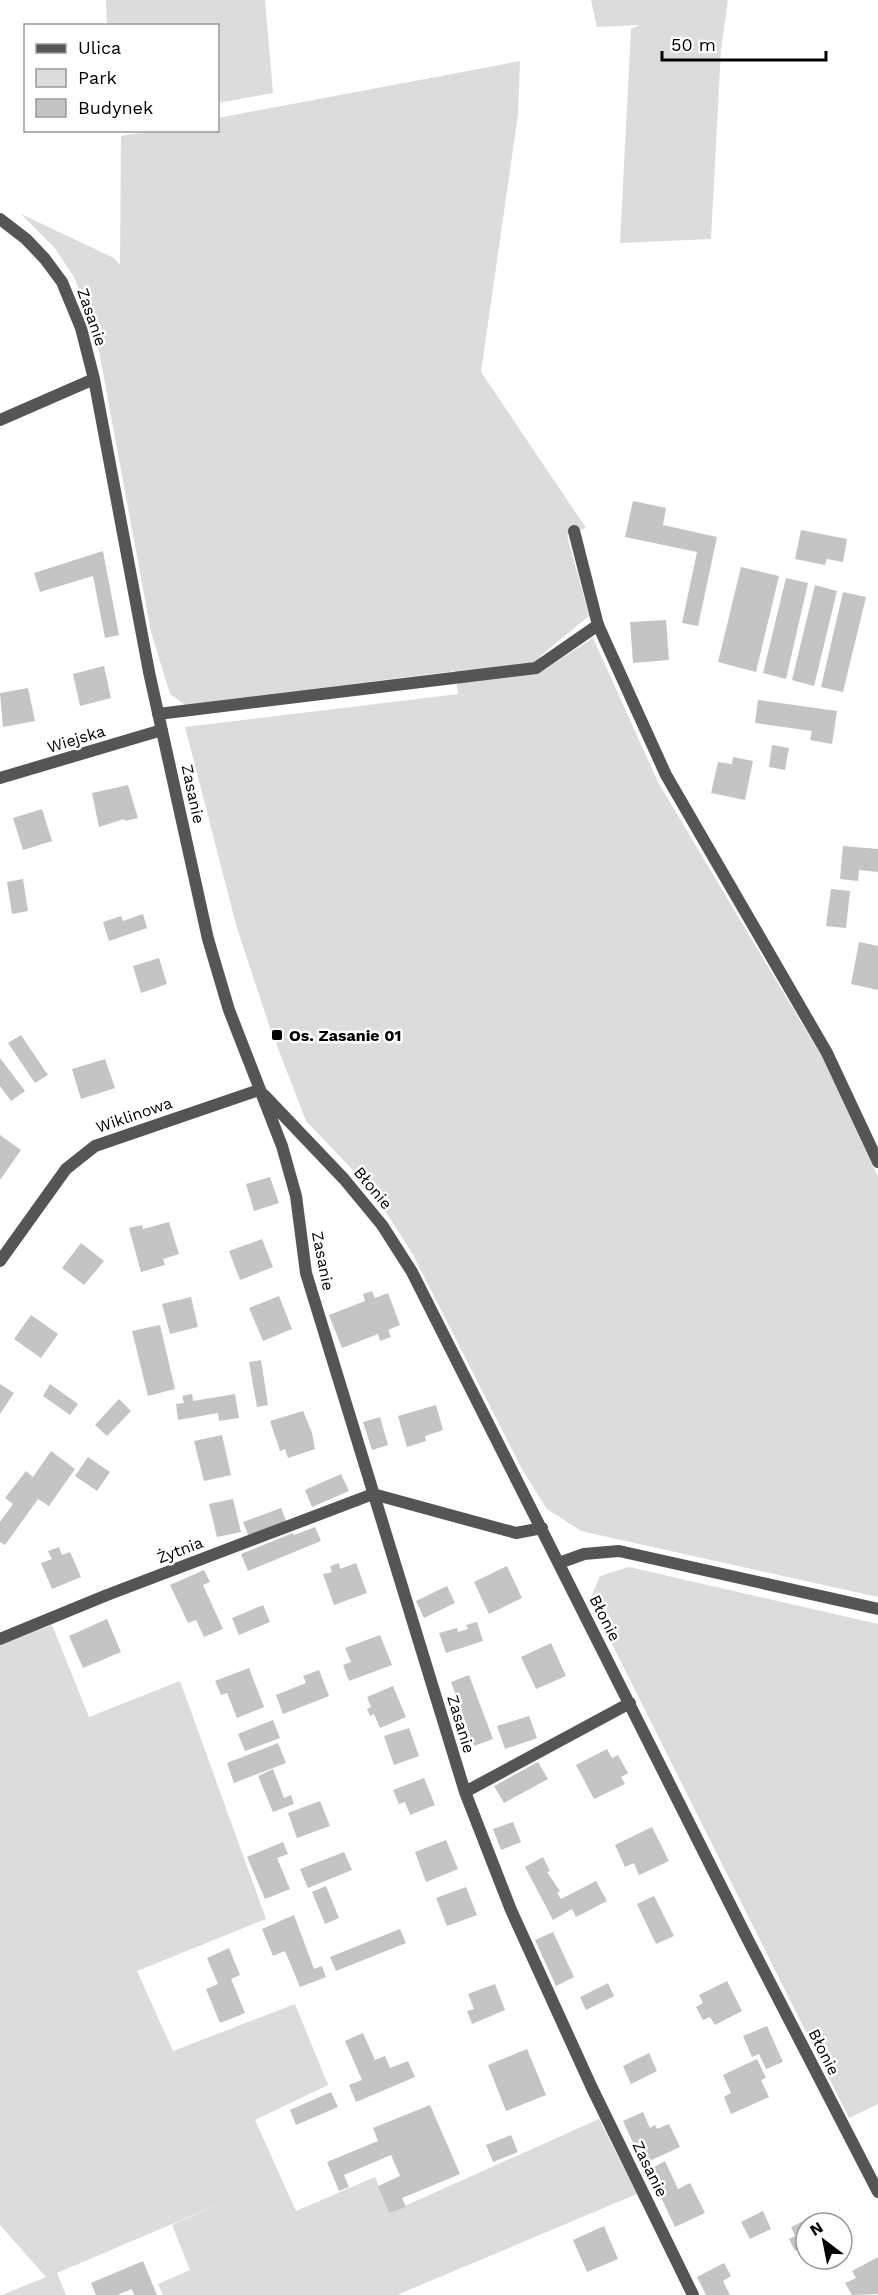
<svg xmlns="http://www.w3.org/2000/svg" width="878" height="2295" viewBox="0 0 878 2295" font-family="'Work Sans',sans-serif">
<rect width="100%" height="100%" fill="#fff"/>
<path fill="#dcdcdc" d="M106 0H265L273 93 218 103V26L107 25Z
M591 0H728L721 50 711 239 620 243 631 29 640 25 597 27Z
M520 61 518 114 481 372 586 528 567 535 589 616 540 656 541 672 593 638 658 782 823 1059 878 1177V1597L581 1531 547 1509 523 1471 412 1253 372 1190 306 1121 276 1043 283 1040 278 1028 271 1031 237 928 185 727 458 694 455 671 185 705 170 694 151 632 96 335 74 277 54 247 21 214 114 258 120 265 121 136 151 131 218 130V118Z
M629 1567 878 1624V2104L849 2118 590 1600 600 1576Z
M52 1625 89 1717 180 1681 266 1919 137 1971 173 2051 295 2004 328 2085 255 2120 296 2211 375 2177 389 2213 599 2119 637 2194 397 2295H163L158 2284 190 2270 172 2225 226 2201 57 2273 66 2295H2L46 2277 0 2225V1645Z"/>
<path fill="#c4c4c4" d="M633 501 666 508 663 525 717 537 698 626 682 623 697 552 625 537Z
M801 530 847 539 843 562 827 559 825 565 795 559Z
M103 551 119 635 105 638 93 576 40 592 34 573Z
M741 567 779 576 756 672 718 662Z
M786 578 808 583 786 679 763 673Z
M815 585 837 591 814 686 792 680Z
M843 592 866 597 843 692 821 687Z
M666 620 669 660 633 663 630 622Z
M104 666 111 698 80 706 73 674Z
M28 688 35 721 3 727 0 693Z
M758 700 837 711 832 744 810 740 812 731 755 723Z
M772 745 789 748 785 770 769 767Z
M733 757 753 761 745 800 711 793 718 762 732 764Z
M128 785 138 818 125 821 124 819 99 827 92 793Z
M42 809 52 841 23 850 13 818Z
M843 846 878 849V872L859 870 858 881 840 879Z
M23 879 28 911 12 914 7 882Z
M831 889 850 891 846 928 826 926Z
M143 914 147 928 109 941 103 922 121 916 123 921Z
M859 942 878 946V990L851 984Z
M159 958 167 984 141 993 133 966Z
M21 1035 48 1075 35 1083 8 1043Z
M0 1058 25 1091 11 1101 0 1086Z
M105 1059 115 1088 81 1099 72 1069Z
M0 1135 21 1150 0 1180Z
M270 1177 279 1203 254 1211 246 1184Z
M169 1222 179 1254 163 1259 165 1265 141 1272 129 1228 142 1225 143 1229Z
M262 1239 273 1267 240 1280 229 1251Z
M81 1243 104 1261 84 1285 62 1268Z
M372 1291 375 1298 388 1293 400 1325 388 1330 391 1337 380 1341 378 1334 342 1348 329 1315 365 1301 363 1294Z
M279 1296 292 1329 263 1341 249 1308Z
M191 1297 198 1327 170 1334 162 1304Z
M31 1315 58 1334 41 1358 14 1339Z
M160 1325 175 1389 148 1396 132 1331Z
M261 1360 268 1405 257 1407 249 1362Z
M0 1384 14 1393 0 1414Z
M50 1384 78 1404 70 1415 43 1396Z
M192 1394 193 1401 235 1394 239 1418 219 1421 218 1413 178 1420 176 1404 184 1403 182 1396Z
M119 1399 131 1411 107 1436 95 1425Z
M436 1405 443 1430 425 1436 426 1441 407 1447 398 1416Z
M303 1411 312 1433 315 1449 288 1458 285 1449 280 1451 270 1421Z
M380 1417 388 1445 372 1450 363 1422Z
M222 1435 231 1475 204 1481 194 1441Z
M51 1451 75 1469 49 1506 38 1499 5 1545 0 1542V1522L13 1504 5 1498 26 1471 33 1477Z
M88 1457 110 1472 97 1491 75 1476Z
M341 1474 349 1491 312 1507 305 1490Z
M233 1499 241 1532 217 1537 209 1504Z
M281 1508 287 1523 249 1537 243 1522Z
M315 1527 321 1541 248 1571 241 1554 293 1533 294 1535Z
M59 1547 62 1555 70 1552 81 1577 52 1589 41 1563 52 1559 48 1551Z
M339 1563 340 1569 356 1563 367 1593 334 1605 323 1574 332 1572 330 1566Z
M507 1566 522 1598 489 1614 474 1582Z
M204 1570 210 1582 203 1585 223 1629 204 1637 196 1620 188 1623 170 1585Z
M447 1586 455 1603 424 1618 416 1601Z
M263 1605 270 1622 239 1635 232 1618Z
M107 1619 121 1652 83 1668 69 1636Z
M477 1622 483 1641 446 1653 439 1633 457 1628 458 1632 468 1629 466 1625Z
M380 1635 392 1665 349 1681 343 1665 351 1662 345 1648Z
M551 1643 566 1676 536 1689 521 1657Z
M249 1668 264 1707 237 1718 227 1693 221 1695 215 1681Z
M319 1670 329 1696 283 1714 276 1695 306 1683 303 1676Z
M469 1675 493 1739 474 1746 451 1682Z
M393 1686 406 1717 380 1728 374 1714 370 1716 367 1709 371 1707 367 1697Z
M529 1716 537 1738 505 1749 497 1726Z
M273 1720 280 1738 245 1751 238 1734Z
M409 1728 419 1756 394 1765 384 1736Z
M278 1743 286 1763 234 1783 227 1763Z
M607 1749 612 1758 618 1755 628 1773 621 1777 625 1784 594 1799 576 1765Z
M538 1762 548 1779 504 1803 494 1786Z
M273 1769 284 1798 291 1795 294 1804 273 1812 258 1776Z
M424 1778 435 1805 410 1815 405 1802 399 1804 393 1790Z
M320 1801 330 1826 297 1838 288 1813Z
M513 1822 521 1842 501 1850 493 1829Z
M652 1827 669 1861 639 1875 634 1863 625 1867 615 1845Z
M446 1840 458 1869 426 1882 415 1852Z
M283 1842 288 1854 277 1858 290 1889 265 1899 247 1857Z
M344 1852 352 1870 308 1888 300 1869Z
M543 1857 550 1871 547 1872 560 1891 557 1893 561 1899 596 1881 607 1901 576 1917 572 1909 553 1920 525 1867Z
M326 1886 339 1918 325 1924 312 1892Z
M466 1887 477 1915 447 1926 436 1898Z
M654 1896 674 1936 656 1944 637 1904Z
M294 1915 314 1969 322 1966 326 1977 300 1987 285 1951 273 1956 262 1929Z
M400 1929 406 1943 336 1971 330 1957Z
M553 1932 574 1977 556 1986 535 1940Z
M229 1948 240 1975 231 1979 245 2013 220 2023 206 1989 218 1984 207 1958Z
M727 1981 742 2011 715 2025 710 2017 703 2020 696 2007 703 2003 699 1995Z
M608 1983 614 1996 586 2010 580 1997Z
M495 1984 505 2010 472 2024 467 2011 474 2009 468 1994Z
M767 2026 783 2062 766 2069 759 2054 752 2057 743 2036Z
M363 2033 375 2060 385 2056 390 2068 408 2061 415 2077 356 2102 349 2085 362 2080 345 2041Z
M527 2049 546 2095 506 2111 488 2065Z
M649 2053 657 2071 631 2084 623 2066Z
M757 2059 766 2078 761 2080 769 2097 731 2114 724 2097 731 2093 723 2075Z
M331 2092 338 2107 296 2125 290 2110Z
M430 2105 460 2174 402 2198 406 2207 389 2213 378 2186 400 2176 391 2155 344 2175 349 2187 339 2191 327 2162 378 2141 373 2128Z
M643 2112 650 2128 655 2125 657 2129 669 2124 680 2147 643 2164 623 2121Z
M511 2135 518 2152 493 2162 486 2145Z
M665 2161 678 2189 690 2183 705 2213 675 2227 648 2170Z
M763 2211 771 2229 750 2239 741 2222Z
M820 2213 825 2223H806V2258L801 2248 795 2251 789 2239 795 2236 791 2227Z
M604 2226 618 2259 587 2272 573 2240Z
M878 2257V2294L852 2295 845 2283 856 2278 852 2271Z
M143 2261 157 2295H134L132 2289 117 2295H96L91 2283Z
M724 2263 731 2276 723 2281 730 2295H706L697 2277Z"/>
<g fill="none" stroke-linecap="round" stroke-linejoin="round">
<path stroke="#555" stroke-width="12" d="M574 531 598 625
M0 1639 107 1595 373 1494"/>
<path stroke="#555" stroke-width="12" d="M0 219 26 239 45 259 62 282 81 328 94 379 149 672 208 939 229 1010 282 1146 296 1196 306 1273 465 1792 511 1910 592 2088 693 2295
M0 420 94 379
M158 714 536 668 598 625 666 775 827 1053 878 1162
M0 778 162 730
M264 1095 344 1179 382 1225 412 1272 747 1938 878 2192
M0 1261 66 1169 95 1146 259 1090
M373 1494 516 1533 542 1528
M559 1563 584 1554 619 1551 878 1609
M465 1792 630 1703"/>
</g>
<rect fill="#000" stroke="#fff" stroke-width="2" x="271" y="1029" width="12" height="12" rx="3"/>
<g text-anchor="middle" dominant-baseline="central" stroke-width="5" stroke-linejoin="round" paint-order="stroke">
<g font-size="16" fill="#000" stroke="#fff">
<text transform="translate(92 317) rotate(71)">Zasanie</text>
<text transform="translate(76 739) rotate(-17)">Wiejska</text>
<text transform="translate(193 794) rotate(78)">Zasanie</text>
<text transform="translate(134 1115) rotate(-19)">Wiklinowa</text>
<text transform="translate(373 1188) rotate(50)">Błonie</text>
<text transform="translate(323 1261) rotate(79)">Zasanie</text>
<text transform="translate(180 1550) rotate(-21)">Żytnia</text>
<text transform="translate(605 1618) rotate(63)">Błonie</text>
<text transform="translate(461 1724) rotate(73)">Zasanie</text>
<text transform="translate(824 2052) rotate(63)">Błonie</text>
<text transform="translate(650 2169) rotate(64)">Zasanie</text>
</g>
<g font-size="16" font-weight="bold" fill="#000" stroke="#fff" text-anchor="start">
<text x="289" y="1035">Os. Zasanie 01</text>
</g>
</g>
<rect x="24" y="24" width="195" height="108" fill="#ffffff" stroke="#999999" stroke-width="1.5"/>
<rect x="36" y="44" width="30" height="9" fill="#555555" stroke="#999999" stroke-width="1.5"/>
<text x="78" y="54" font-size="18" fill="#000000">Ulica</text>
<rect x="36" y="69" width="30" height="18" fill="#dcdcdc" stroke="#999999" stroke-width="1.5"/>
<text x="78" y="84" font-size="18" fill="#000000">Park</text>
<rect x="36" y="99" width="30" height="18" fill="#c4c4c4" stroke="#999999" stroke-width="1.5"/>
<text x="78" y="114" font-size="18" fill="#000000">Budynek</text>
<g transform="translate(824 2241) rotate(328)"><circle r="28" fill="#ffffff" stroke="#999999" stroke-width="1.5"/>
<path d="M0-4.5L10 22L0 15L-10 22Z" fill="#000000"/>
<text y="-9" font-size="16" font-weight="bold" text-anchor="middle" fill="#000000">N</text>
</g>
<path d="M662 51v9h164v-9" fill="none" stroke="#000000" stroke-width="3"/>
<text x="671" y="51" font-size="18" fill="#000000" stroke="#ffffff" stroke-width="4.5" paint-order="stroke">50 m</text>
</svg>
